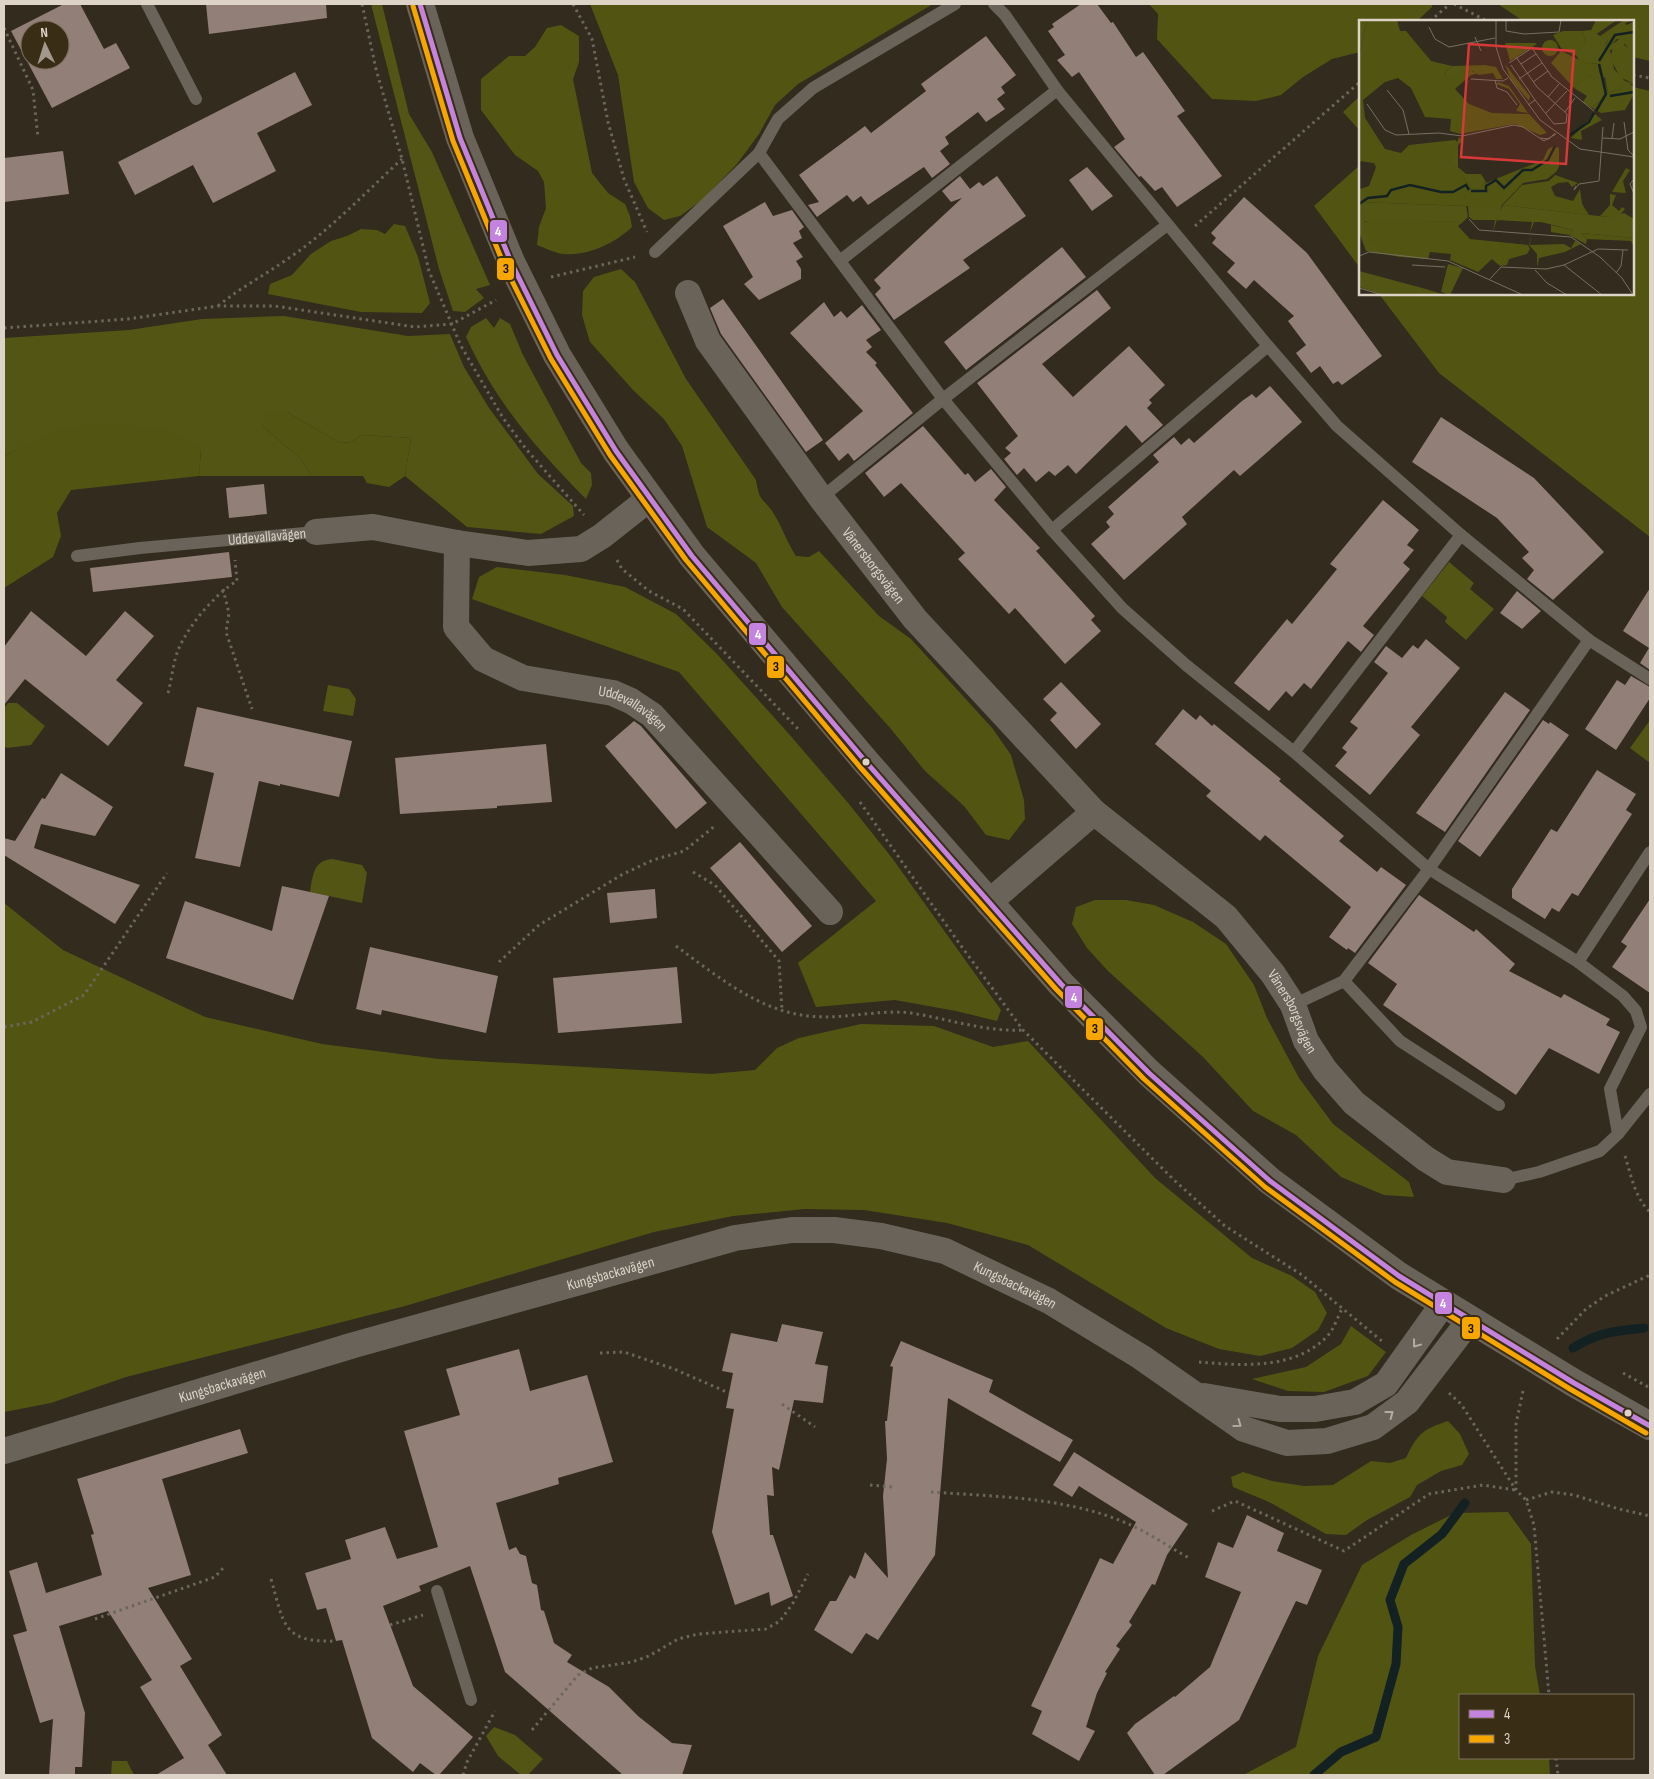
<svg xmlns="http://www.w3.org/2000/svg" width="1654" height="1779" viewBox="0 0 1654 1779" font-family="'Sofia Sans Condensed',sans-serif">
<rect width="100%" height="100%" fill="#322b1e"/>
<path fill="#525513" d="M371 4H382L409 114 432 152 490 285 476 289 484 298 465 312 453 311 439 269Z
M284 316 408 336 450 334 464 367 489 408 538 474 573 506 574 516 541 534 467 527 405 476 411 438 362 435 351 442 340 443 287 412 262 426 301 459 311 476H199L201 449 23 447 4 456V338L129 330 202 319Z
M486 318 494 328 500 318 510 324 523 355 581 463 591 473 592 485 586 499C535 447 497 404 466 337L471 327Z
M1449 562 1474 583 1470 589 1494 609 1466 640 1445 622 1447 617 1422 596Z
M328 685 349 689 356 699 353 716 323 711Z
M8 703H17L45 726 31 745 7 748 4 746V708Z
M1650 720V763L1630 748Z
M332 859 362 865 367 873 362 903 310 892C313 875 313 861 332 859Z
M494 1727 515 1735 543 1759 528 1775H521L498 1756 486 1736Z
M112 1761H127L134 1775H111Z"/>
<path fill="#525512" d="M590 4H933L798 84 775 105 759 134 737 164 702 200 680 216 664 220 648 208 634 182 618 75Z
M1149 4H1432V7L1417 21H1360V52L1332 59 1303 77 1281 95 1256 101 1212 99 1157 39 1158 14Z
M1498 4H1650V61L1633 57V21H1523Z
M561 25 579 36V62L573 79 592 173 608 193 625 204 630 216 632 227C614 244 588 256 563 254 555 253 545 248 537 245L539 227 546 208 544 182 538 171 515 155 481 110V79L509 56H525L535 47 547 28Z
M1633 87 1650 91V537L1439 373 1379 294H1633Z
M1360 96V131L1343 112Z
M1360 165V268L1314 206Z
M394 224 405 226 418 257 430 303 422 313 361 312 268 294 270 284 292 275 311 254 331 241 347 236 361 229 377 230 385 234Z
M621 269 635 282 686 379 756 480C760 505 763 496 774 514 782 527 787 542 796 556L809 557 819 551 879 616 911 639 993 729 1011 755 1024 800 1025 819 1009 840 986 835 964 806 925 771 891 729 782 607 756 563 707 527 682 446 664 419 634 391 590 342 582 315 583 291 594 277Z
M269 411 287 412 340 443 351 442 362 435 411 438 405 476 389 487 367 483 363 476H311L301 459 262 426Z
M97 423 164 429 201 449 199 476 71 490 57 513 61 536 53 557 4 588V456L53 432Z
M497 567 565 575 625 587 676 614 716 653 789 734 849 804 892 858 1001 1010 997 1021 956 1011 895 1000 816 1007 798 963 876 901 679 672 472 599 479 577Z
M1095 900H1126L1154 905 1193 922 1226 944 1254 985 1267 1018 1299 1078 1333 1124 1409 1182 1414 1197 1384 1195 1341 1177 1296 1135 1253 1111 1203 1057 1108 971 1087 948 1072 924 1076 907Z
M4 903 63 950 205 1017 322 1044 439 1059 711 1074 755 1070 777 1048 799 1038 861 1024 934 1026 993 1047 1028 1041 1155 1178 1252 1258 1292 1276 1315 1292 1327 1313 1318 1330 1292 1348 1260 1356 1219 1349 1166 1328 1028 1245 947 1223 864 1210 805 1209 733 1216 654 1232 405 1306 126 1377 51 1403 4 1412Z
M1351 1326 1386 1352 1368 1376 1324 1392 1288 1391 1252 1379 1306 1367 1341 1344Z
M1448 1421 1460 1434 1469 1454 1462 1465 1441 1471 1417 1485 1410 1497 1367 1520 1346 1535 1326 1534 1269 1502 1233 1487 1231 1477 1243 1472 1272 1481 1304 1486 1333 1485 1371 1461 1390 1463 1406 1458C1418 1433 1422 1430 1448 1421Z
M1508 1512 1531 1544 1535 1666 1540 1695H1460V1758H1549L1550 1775H1243L1296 1747 1318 1656 1362 1565 1411 1535 1455 1513Z"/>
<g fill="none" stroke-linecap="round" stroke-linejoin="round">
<path stroke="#132123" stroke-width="9" d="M1573 1348C1598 1332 1615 1331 1644 1328
M1314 1775 1341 1752 1376 1737 1396 1664 1398 1627 1390 1600 1404 1564 1442 1534 1465 1503"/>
</g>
<path fill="#927f78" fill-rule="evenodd" d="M64 4H80L104 49 116 43 130 68 52 108 11 31ZM30 30H60V60H30Z
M206 4H326L327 18 209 34Z
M1081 4H1097L1111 23 1113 22 1136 57 1143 52 1185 111 1177 116 1222 176 1177 207 1162 187 1155 191 1141 176 1139 177 1114 147 1125 139 1079 72 1072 77 1057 60 1065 55 1048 31 1054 27 1052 24Z
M986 36 1016 75 1001 87 1005 93 997 99 1005 109 986 122 978 112 945 137 949 144 940 151 950 164 932 178 924 167 868 205 861 196 853 202 847 195 817 217 808 205 819 202 799 175 865 126 871 133 926 91 921 84Z
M295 72 312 105 257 133 276 171 213 203 193 165 135 195 118 162Z
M63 151 69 194 4 202V158Z
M1087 167 1113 196 1092 211 1069 180Z
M960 176 970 189 979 182 983 186 997 176 1026 216 963 260 970 268 894 320 875 294 881 288 874 280 962 198 951 202 942 191Z
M1244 197 1307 253 1382 356 1342 385 1338 381 1333 384 1320 366 1311 373 1296 353 1306 345 1288 321 1294 316 1254 280 1246 289 1227 272 1235 263 1212 243 1216 238 1211 233Z
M765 202 773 216 792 210 804 227 799 231 802 238 793 243 803 257 796 261 801 269V279L759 300 744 284 753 277 723 226Z
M1062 247 1086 277 966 370 944 342Z
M1097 290 1111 308 1042 364 1073 397 1129 346 1165 385 1149 400 1152 403 1147 408 1163 425 1142 443 1126 425 1076 474 1068 465 1055 476 1049 471 1036 482 1024 468 1017 475 1004 459 1011 453 1005 448 1018 436 977 383Z
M723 299 823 440 806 452 721 334 710 308Z
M824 302 834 317 841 311 847 318 862 305 881 330 866 340 872 347 866 352 877 363 875 365 913 413 854 461 848 453 839 461 825 443 863 411 790 333Z
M1270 386 1302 422 1240 476 1234 470 1182 517 1187 524 1124 580 1091 544 1110 527 1106 522 1114 514 1108 507 1159 462 1153 455 1174 437 1181 445 1189 438 1194 443 1242 401 1252 394 1256 398Z
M1441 417 1534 478 1604 552 1553 600 1527 579 1534 570 1522 558 1529 552 1497 518 1412 462Z
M923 426 965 475 968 473 975 482 991 469 1006 487 994 500 1040 548 1036 551 1095 616 1091 620 1101 631 1065 664 1015 608 1009 614 958 559 965 553 901 483 884 497 865 473Z
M264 484 267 514 229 518 226 488Z
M1383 500 1419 530 1407 545 1414 550 1403 563 1410 569 1363 626 1374 635 1361 652 1348 641 1311 689 1304 683 1292 697 1286 691 1269 711 1234 683 1287 619 1292 624 1337 569 1330 564Z
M229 552 232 577 93 592 90 568Z
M1650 588V670L1640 663 1649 648 1623 631Z
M1517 591 1541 611 1522 629 1500 613Z
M31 611 86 656 125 611 154 636 116 680 143 703 108 746 25 679 4 705V647Z
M1426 639 1460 668 1411 727 1420 735 1370 795 1335 766 1347 752 1342 748 1358 728 1350 722 1388 673 1374 662 1386 646 1402 658 1413 645 1418 649Z
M1631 676 1650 687V698L1616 750 1585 729 1617 680 1625 685Z
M1061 682 1101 724 1076 749 1050 720 1057 713 1043 699Z
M1505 692 1530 710 1445 832 1416 813Z
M197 707 352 741 339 797 280 784V786L259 781 240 867 195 858 214 773 184 766Z
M1183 709 1196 720 1200 715 1212 726 1214 724 1281 779 1279 781 1344 836 1339 841 1377 872 1381 867 1406 885 1355 953 1348 948 1347 950 1329 937 1351 907 1265 835 1260 841 1206 796 1211 791 1155 744Z
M1543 720 1549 724 1550 722 1569 735 1480 857 1458 841Z
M634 721 641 726 707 803 676 829 605 746Z
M546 744 552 802 497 806V808L400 814 395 758Z
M1597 770 1636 794 1626 810 1632 814 1578 896 1572 893 1559 912 1552 908 1545 919 1512 898V889L1551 829 1557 832Z
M61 773 113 807 95 836 41 824 34 848 140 885 115 924 4 855V838L15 841 42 798 45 799Z
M740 842 812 926 782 952 710 868Z
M282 886 329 896 293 1000 166 958 185 901 272 931Z
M655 889 657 918 610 923 607 893Z
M1419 895 1474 932 1476 929 1515 964 1509 971 1561 998 1564 994 1610 1019 1606 1025 1620 1032 1599 1074 1549 1048 1516 1095 1383 1005 1397 984 1368 963Z
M1650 899V993L1612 967 1627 946 1621 942Z
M370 947 498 976 486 1033 382 1010 381 1015 356 1009Z
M677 967 682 1023 558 1033 553 978Z
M782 1324 823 1332 815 1364 828 1366 823 1403 794 1400 779 1470 772 1467 774 1496 767 1495 770 1535H773L793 1596 771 1606 769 1592 735 1605 712 1532 734 1409 726 1408 733 1373 722 1371 731 1333 777 1342Z
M901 1341 993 1380 989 1392 1073 1440 1060 1462 948 1398 935 1555 878 1640 866 1633 852 1654 814 1630 830 1601H836L850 1575 855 1579 865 1552 888 1578 883 1496 887 1459 885 1421H887L893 1367 890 1366Z
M519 1349 530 1391 587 1375 613 1462 558 1478 559 1484 496 1503 509 1550 516 1547 520 1554 526 1556 532 1583 537 1585 541 1610 544 1611 554 1643 572 1655 567 1662 609 1687 638 1716 672 1743 692 1745 682 1775H623L505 1672 470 1566 419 1586 421 1591 383 1606 413 1686 473 1737 439 1775H436L420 1763 413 1772 372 1738 342 1640 336 1641 326 1608 317 1610 305 1573 351 1559 345 1540 385 1527 397 1559 438 1547 404 1431 460 1415 446 1369Z
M240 1429 248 1453 162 1479 191 1575 148 1588 192 1659 180 1666 222 1735 208 1745 227 1775H156L184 1758 140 1687 152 1680 108 1611 59 1626 85 1713 82 1767H75V1775H49L53 1719 40 1723 13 1635 27 1631 9 1571 37 1562 46 1593 102 1575 91 1535 94 1534 77 1479Z
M1074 1452 1188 1524 1167 1555 1155 1585 1152 1584 1129 1622 1132 1625 1116 1646 1120 1649 1105 1672 1107 1673 1097 1693 1086 1727 1095 1731 1079 1761 1032 1734 1042 1711 1031 1706 1100 1558 1113 1564 1136 1522 1079 1486 1072 1497 1053 1485Z
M1247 1515 1284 1533 1277 1551 1322 1570 1307 1605 1296 1601 1239 1720 1163 1775H1155L1127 1733 1135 1724 1174 1696 1175 1697 1210 1667 1241 1592 1205 1577 1218 1542 1233 1548Z"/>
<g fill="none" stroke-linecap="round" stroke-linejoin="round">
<path stroke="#6b665d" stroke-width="3" stroke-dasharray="2.5 4" stroke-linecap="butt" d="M362 4 376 69 402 159 429 271 461 346 503 418 526 449 584 515
M573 4 592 39 608 122 624 179 647 232
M1454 4 1487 21
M1430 21 1450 4
M4 28 33 90 38 138
M1633 75 1650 78
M1195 226 1360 82
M551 277 635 257
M218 306C241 287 265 275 289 258 330 230 365 193 402 159
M4 328 128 319 218 306H275L415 327 452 324 496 300
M617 560 622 569 649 591 683 609 799 730
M223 589 229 613 226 632 252 709
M168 693C172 679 173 661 179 648 189 625 215 594 237 581L235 560
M860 802 959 943 1023 1030 1174 1180 1225 1226 1302 1275 1383 1342
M693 872 715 885 779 961 782 1010
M676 946C716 975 758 1011 809 1016 843 1020 877 1009 911 1013 949 1019 985 1032 1023 1030
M499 962 539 925 623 874 653 860 684 851 716 825
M4 1027 32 1022 84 995 167 873
M1625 1156C1631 1175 1635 1198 1650 1212
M1557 1339 1586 1309 1605 1296 1650 1275
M600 1353 624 1352 674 1369 729 1393
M1199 1362C1243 1366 1299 1370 1330 1333 1335 1326 1338 1316 1342 1309
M1623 1373 1650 1388
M1523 1391 1516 1424V1490L1526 1500 1534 1525 1549 1695
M1449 1393 1461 1404 1516 1490
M782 1404 815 1427
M870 1485 893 1487
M931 1492C1001 1497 1077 1497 1141 1530 1158 1539 1174 1550 1191 1559
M1526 1500 1552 1492 1574 1495 1619 1509 1650 1516
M1212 1511 1235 1501 1344 1551 1429 1494 1483 1485 1515 1490
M271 1579C284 1624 282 1643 336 1641
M95 1619 215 1577 224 1567
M390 1625 423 1615
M532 1730 578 1675 592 1668 632 1662 649 1656 678 1639 698 1634 766 1629 780 1621 793 1603 808 1574
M1556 1758 1558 1775
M463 1775 467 1762 495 1711"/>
<g stroke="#69635a" stroke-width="12">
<path d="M147 4 196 99"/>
<path d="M994 4 1005 15 1057 90 1268 346 1337 426 1461 535 1589 640 1650 679"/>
<path d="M759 153 943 399 1052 530 1122 608 1186 665 1294 752 1429 869 1578 962 1623 996 1636 1011 1641 1027 1610 1089 1618 1134 1600 1151 1539 1172 1503 1180"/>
<path d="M655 252 759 153 778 119 813 88 955 4"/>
<path d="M841 260 1057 90"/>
<path d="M821 498 943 399 1167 225"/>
<path d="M1052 530 1268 346"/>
<path id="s1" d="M77 556 140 548 316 532"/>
<path d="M1294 752 1461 535"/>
<path d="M1578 962 1650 852"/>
<path d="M1344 981 1400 1041 1499 1105"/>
<path d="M1293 1005 1344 981 1429 869 1589 640"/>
<path d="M1618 1134 1650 1094"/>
<path d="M437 1591 471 1700"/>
</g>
<g stroke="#69635a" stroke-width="26">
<path id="s2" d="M688 293 708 341 821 498 915 619 1094 812 988 903"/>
<path d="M316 532 373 527 457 543 528 553 581 549 602 536 650 498"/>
<path id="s3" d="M457 543 456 627 483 659 523 678 613 693 631 701 652 715 830 912"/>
<path id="s4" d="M1094 812 1226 917 1273 974 1293 1005 1306 1041 1325 1070 1354 1103 1426 1159 1447 1172 1503 1180"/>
<path d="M1204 1396 1280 1409H1315L1355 1402 1386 1384 1443 1304"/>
<path id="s5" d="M4 1451 354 1345 580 1282 735 1238 792 1230H834L881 1236 945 1251 1049 1301 1141 1357 1244 1429 1287 1443 1327 1441 1373 1427 1407 1402 1470 1320"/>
</g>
<path stroke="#69635a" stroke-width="28" d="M420 4 460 138 511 262 557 355 616 451 692 556 866 762 1061 984 1149 1073 1270 1181 1399 1276 1574 1383 1650 1426"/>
<defs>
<path id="bus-1" d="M420 4 460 138 511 262 557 355 616 451 692 556 866 762 1061 984 1149 1073 1270 1181 1399 1276 1574 1383 1650 1426"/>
<path id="bus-2" d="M413 6 453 141 504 265 551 359 610 455 686 560 860 767 1056 989 1144 1079 1265 1187 1395 1282 1570 1389 1646 1433"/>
</defs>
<use href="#bus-1" stroke="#3a2d16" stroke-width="9"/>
<use href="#bus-2" stroke="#3a2d16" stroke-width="9"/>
<use href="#bus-1" stroke="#c483df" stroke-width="5"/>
<use href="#bus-2" stroke="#f7a600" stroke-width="5"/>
</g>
<defs><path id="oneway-chevron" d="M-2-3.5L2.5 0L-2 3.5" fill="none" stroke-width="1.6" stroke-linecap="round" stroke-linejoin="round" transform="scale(1.25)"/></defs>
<g stroke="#b4aca1">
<use href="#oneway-chevron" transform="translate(1416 1344) rotate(127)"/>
<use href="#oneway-chevron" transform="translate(1390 1414) rotate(-37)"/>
<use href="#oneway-chevron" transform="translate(1238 1424) rotate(36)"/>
</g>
<g fill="#ddd4c7" stroke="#3a2d16" stroke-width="2">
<circle cx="866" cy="762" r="4.5"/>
<circle cx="1628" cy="1413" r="4.5"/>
</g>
<g text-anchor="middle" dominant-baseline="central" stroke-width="5" stroke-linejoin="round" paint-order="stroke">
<g font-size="15" fill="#ddd4c7" stroke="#3a2d16">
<text stroke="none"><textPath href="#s1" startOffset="191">Uddevallavägen</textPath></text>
<text stroke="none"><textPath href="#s2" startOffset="331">Vänersborgsvägen</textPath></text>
<text stroke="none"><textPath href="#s3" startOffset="286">Uddevallavägen</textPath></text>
<text stroke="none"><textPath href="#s4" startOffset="285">Vänersborgsvägen</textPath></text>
<text stroke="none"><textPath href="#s5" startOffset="632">Kungsbackavägen</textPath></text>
<text stroke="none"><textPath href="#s5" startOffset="1052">Kungsbackavägen</textPath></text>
<text stroke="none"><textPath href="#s5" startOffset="228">Kungsbackavägen</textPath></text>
</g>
</g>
<g transform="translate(1359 20)">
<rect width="275" height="275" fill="#322b1e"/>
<path d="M0 0H8L0 36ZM232 10 249 21 246 24 249 27 262 18 267 20 265 25 269 28 251 30 255 49 266 61 275 64 263 65 261 69 249 73 246 57 243 59 246 76 233 88 224 82 228 76 215 68 229 56 237 58 242 52 240 43 229 44 220 40 217 35 227 22 223 11ZM126 45 137 47 144 59H137L134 53 120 55 114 51 98 58 89 59 85 54 93 46ZM100 117 104 120 99 125V147L107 154H122L127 162 119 168 112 169 101 151 90 144ZM0 182 107 186 109 197 104 202 5 201 25 234 7 231 0 212ZM143 185 134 211 136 200H114L110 197 109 186ZM144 185 249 197 265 193 275 199V218L222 213 228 219 227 224 210 215 214 210 182 202H175L171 212 173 202 138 200 135 211 140 193ZM172 215 171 225 205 224 212 228 216 221 222 224 206 232 180 238 178 248V234L170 225ZM89 244 104 248 91 275 82 272ZM0 251 67 269 86 275H25L0 267Z" fill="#525513"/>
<path d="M8 0H38L41 11H47L72 41 93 46 85 54 89 59 111 51 121 53 112 55 96 69 110 84 133 93 170 94 188 113 181 115 156 104 101 114 91 111 92 99 66 97 52 68 39 58 26 62 4 80 6 98 26 129 42 133 50 125 96 120 100 123 90 144 98 146 112 169 184 140 189 129 195 126 200 128V147L197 152 188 159 164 163 143 185 135 187 0 182 1 169 10 166 17 147 15 143 0 141V36ZM237 0H258L236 15 232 10ZM265 0H274L266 3 267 5 275 2V64L261 57 251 38 254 28H269L265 23 267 20 258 19 247 30 245 26 249 21 241 16ZM204 11H223L227 22 220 32 226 35H215L202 28 194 15ZM183 28a8 8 0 1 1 16 0a8 8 0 1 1-16 0ZM146 23H176L178 24 151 41ZM202 31 229 44 240 43 241 57 236 60 230 56 215 68 192 43ZM146 44 171 76 170 81 152 60ZM244 56 249 73 261 69 264 62 275 66V74L266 90 242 93 233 88 246 76ZM139 62 150 66 169 93 157 91 161 84 150 69 137 64ZM236 94 243 100 222 111 223 120 212 118ZM267 148 271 150 264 161 267 173 253 172ZM196 155 219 163 213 167 209 162 199 163 192 167 196 176 214 181 221 169 223 184 230 195 144 185 163 165 190 161ZM251 174 257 175 253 185 260 191 263 187 266 189 258 198 241 196 251 185ZM14 200 104 202 99 206 111 219 169 225 171 229 168 234 150 239 148 245 141 246 133 239 119 252 91 240 92 234 71 232 69 239 41 237 25 234 9 219 4 202ZM192 205 214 210 210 215 192 212ZM222 213 275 218V227L272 221 228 219Z" fill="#525512"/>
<path fill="none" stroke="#132123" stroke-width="2.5" d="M240 41 256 15 275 12M251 76 275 72M237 91 247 74 240 44M211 115 230 102 235 93M112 171H127V166L137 160 145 168 164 150H173L189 140 196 126M0 184 9 178 28 176 32 170 51 165 82 172H94L107 165 110 170"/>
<path fill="none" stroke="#766f62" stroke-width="1" d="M137 0V27L144 49 181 100 221 129 275 137M147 0V11L165 14 200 12 202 0M70 7 76 19 90 27 136 18M116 17 122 31M157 37 178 67 208 94 207 103 195 104 176 80M150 43 173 28 193 57 235 91M162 44 177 34M152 45 176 80 169 85M112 59 144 61 149 58M160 59 183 43M136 60 138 68 148 72 158 85M174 62 189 51M28 70 44 90 50 114M189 77 200 64M8 84 26 110 37 115 80 113 103 116 155 105 164 107 185 121 197 114M206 92 216 78M187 93 208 71M265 102 269 130 274 135M181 118 190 119 196 113M244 118 261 119 275 112M253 118 255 103M275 159 271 164 275 174M217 166 215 170 220 164 240 161 244 107M110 199 120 210 212 217 241 237 263 258 274 275M0 236 10 232 89 241 164 275M53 245 86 247M205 245 243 275M176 250 188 263 208 275M257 253 262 246 264 230M131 259 142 247 187 249 205 245 239 229 269 230M0 268 24 275"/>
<path fill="#d73938" fill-opacity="0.15" stroke="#d73938" stroke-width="2.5" d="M110 24 215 31 207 144 102 137Z"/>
<rect width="275" height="275" fill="none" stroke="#ddd4c7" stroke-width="2.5"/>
</g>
<g stroke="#3a2d16" stroke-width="2">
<rect x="489" y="219" width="19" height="24" rx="5" fill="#c483df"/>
<rect x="496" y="257" width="19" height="24" rx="5" fill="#f7a600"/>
<rect x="748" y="622" width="19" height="24" rx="5" fill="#c483df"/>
<rect x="766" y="655" width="19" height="24" rx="5" fill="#f7a600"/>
<rect x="1064" y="985" width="19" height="24" rx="5" fill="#c483df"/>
<rect x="1085" y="1017" width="19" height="24" rx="5" fill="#f7a600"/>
<rect x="1434" y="1291" width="19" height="24" rx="5" fill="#c483df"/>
<rect x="1461" y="1316" width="20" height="24" rx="5" fill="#f7a600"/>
</g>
<g font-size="14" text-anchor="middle" font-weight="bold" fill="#fff">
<text x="498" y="236">4</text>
<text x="758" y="639">4</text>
<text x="1074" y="1002">4</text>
<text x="1443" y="1308">4</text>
</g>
<g font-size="14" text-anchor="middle" font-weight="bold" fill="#111">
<text x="506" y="273">3</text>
<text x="776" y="671">3</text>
<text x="1095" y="1033">3</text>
<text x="1471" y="1333">3</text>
</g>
<rect width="1654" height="1779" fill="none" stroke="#ddd4c7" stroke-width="10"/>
<rect x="1459" y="1694" width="175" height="65" fill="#3a2d16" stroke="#7b705d"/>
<rect x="1469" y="1710" width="25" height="8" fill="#c483df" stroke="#7b705d"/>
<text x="1504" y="1719" font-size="15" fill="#ddd4c7">4</text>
<rect x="1469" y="1735" width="25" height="8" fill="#f7a600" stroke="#7b705d"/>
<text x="1504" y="1744" font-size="15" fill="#ddd4c7">3</text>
<g transform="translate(45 45) rotate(356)"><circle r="24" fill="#3a2d16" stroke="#7b705d"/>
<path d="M0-4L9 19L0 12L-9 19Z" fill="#a1998c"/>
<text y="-8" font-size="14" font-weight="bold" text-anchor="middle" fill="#ddd4c7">N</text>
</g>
</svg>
